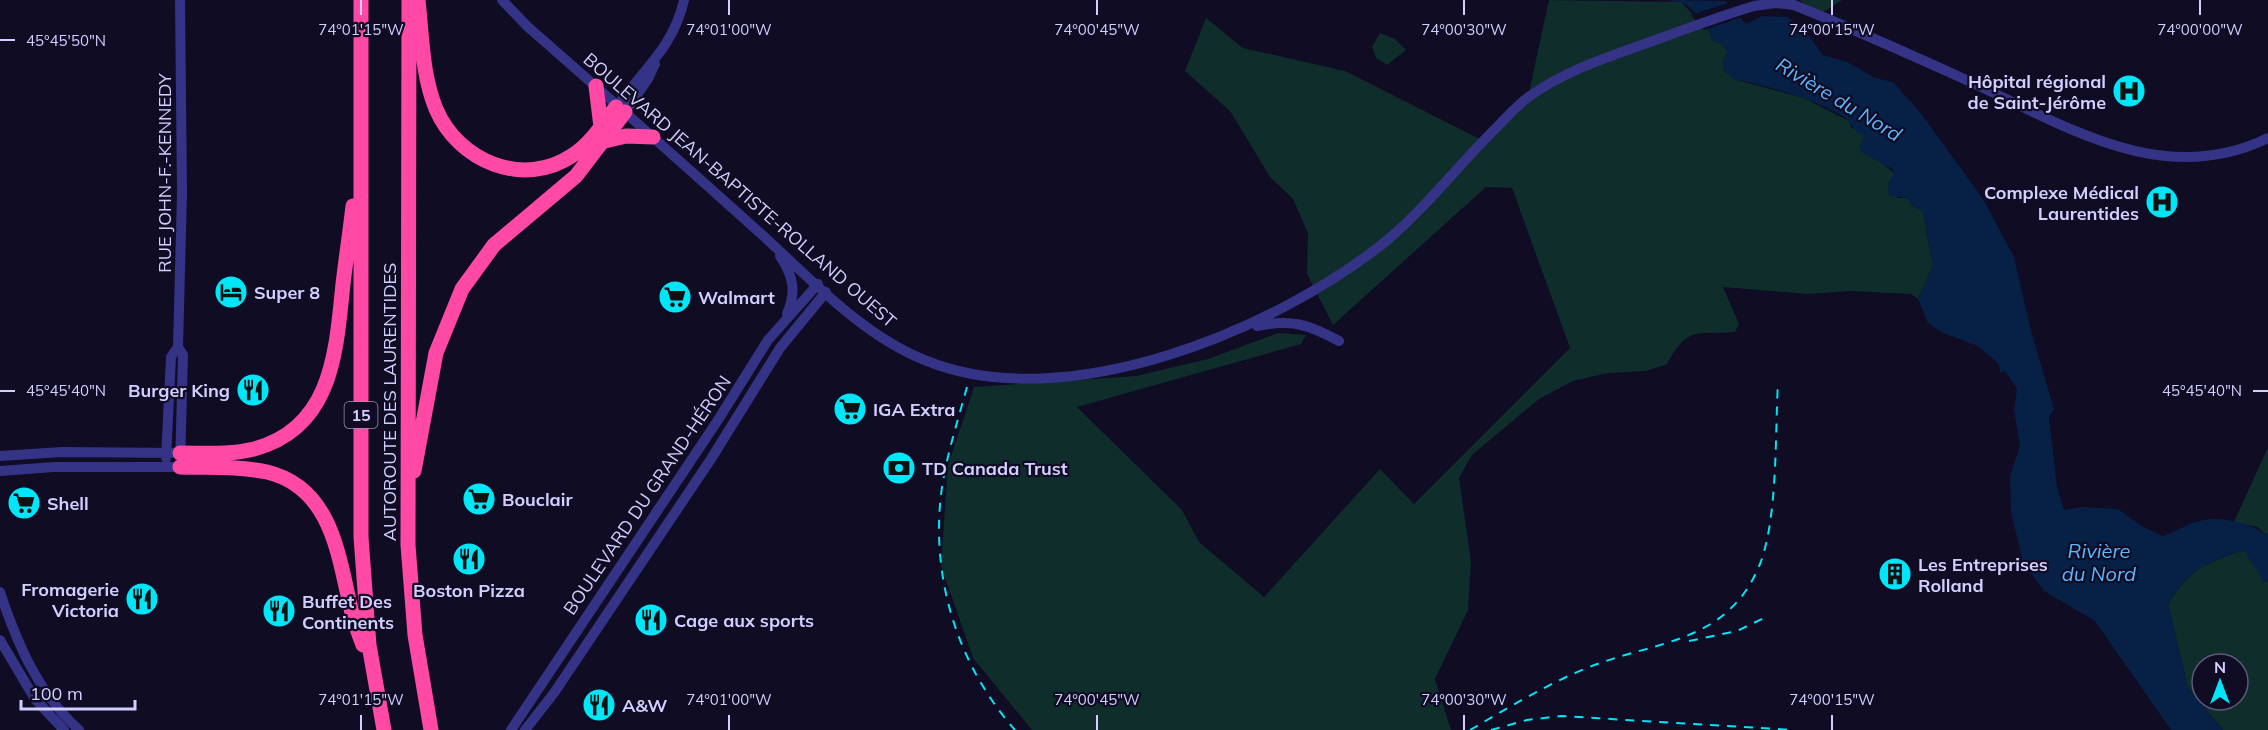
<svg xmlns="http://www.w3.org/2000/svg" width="2268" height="730" viewBox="0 0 2268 730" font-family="Mulish,sans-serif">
<rect width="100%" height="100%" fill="#0f0c23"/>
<path fill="#0e2d2b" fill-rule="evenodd" d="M1549 0 1681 2 1711 33 1712 40 1722 44 1728 52 1723 61 1725 71 1734 79 1804 98 1849 121 1851 127 1865 136 1881 162 1895 174 1888 184 1898 198H1908L1913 206 1923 212 1933 266 1918 299 1911 294 1850 291 1808 294 1723 287 1739 324 1735 332C1696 335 1689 325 1667 364L1646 371 1608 373 1573 381 1539 399 1472 455 1459 478 1471 561 1468 610 1435 679 1451 730H1032L973 658 941 566 948 465 974 387 1136 376 1208 359 1278 333 1306 335 1301 344 1077 407 1182 510 1199 542 1264 597 1380 469 1414 504 1570 348 1512 188 1486 187 1333 325 1307 274 1308 233 1293 199 1270 177 1230 111 1185 71 1206 18 1243 48 1345 71 1480 139 1528 97Z
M1800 0H1842L1819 15Z
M1380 33 1395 39 1406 50 1387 65 1376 58 1372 47Z
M2268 447V536L2257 527 2234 522Z
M2244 550 2264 581 2268 582V730H2223L2188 688 2168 604C2191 567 2204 564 2244 550ZM2202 664H2238V700H2202Z"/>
<path fill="#072046" d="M1668 0 1726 1 1746 24 1762 16 1788 17 1803 28 1823 55 1847 62 1875 78 1893 82 1920 112 1983 199 2014 257 2031 331 2054 409 2049 417 2057 487 2064 510 2083 507 2118 509 2143 527 2163 536C2175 532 2187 524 2199 521 2220 515 2251 523 2268 536V582H2264L2244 550C2204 564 2191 567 2168 604L2188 688 2223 730H2171L2095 621 2044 591 2023 562 2011 512 2010 476 2020 446 2014 410 2017 389 2005 371 2000 373 1999 364 1978 346 1941 332 1928 323 1918 299 1933 266 1923 212 1913 206 1908 198 1889 196 1888 184 1894 174 1892 169 1861 152 1859 146 1865 137C1853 133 1852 121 1841 115 1809 97 1770 87 1734 79L1724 71 1723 61 1728 52 1722 44 1712 40C1711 29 1693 7 1682 3 1678 1 1673 2 1668 0Z"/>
<path fill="#0f0c23" d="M1731 2 1742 17 1704 30 1691 15Z"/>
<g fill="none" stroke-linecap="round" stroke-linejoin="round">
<path stroke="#343386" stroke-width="10" d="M502 0 528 27C606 95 682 163 759 232 810 278 862 336 927 361 1066 417 1275 330 1385 242 1426 208 1460 163 1498 126 1508 116 1518 104 1530 96 1562 73 1599 60 1636 47 1675 33 1714 18 1754 6L1775 3 1794 5C1851 28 1907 53 1962 78 2060 122 2160 191 2268 138
M618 105C644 69 674 46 684 0
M625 112 648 79 655 64
M780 256C793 276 797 291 787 314
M1257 326C1291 319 1308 324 1339 341
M0 456 62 452 180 453
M166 458 171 357 178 347
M0 471 54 467H180L183 355 178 347 182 193 180 0
M0 592C17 643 38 693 79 730
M0 640 35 699 64 730
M511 730 718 420 768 340 818 284
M525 730 554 693 711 459 780 348 826 292"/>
<path stroke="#ff49a4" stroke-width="15" d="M361 0V537L369 645 384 730
M409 0 408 545 415 635 431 730
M418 0C422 36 422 75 436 109 458 161 523 189 573 155 591 143 603 124 616 107
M596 86 601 127
M605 141 626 136 653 137
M180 453C205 453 230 455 254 449 333 428 336 351 343 284 346 258 350 232 353 206
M180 467C209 468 239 466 267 472 330 487 338 552 350 605 353 618 358 632 363 645
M414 471 436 353 462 289 494 245 576 176 625 112"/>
<path stroke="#00e6f9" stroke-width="2" stroke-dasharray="9 8" stroke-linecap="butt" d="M967 387C959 416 950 445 944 475 927 566 954 661 1015 730
M1689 641 1737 631 1766 617
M1470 730C1508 708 1547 684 1587 668 1655 640 1727 645 1760 564 1778 517 1775 434 1778 382
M1491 730 1527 720 1561 716 1793 730"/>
</g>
<path fill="none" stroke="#d2ceff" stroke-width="2" d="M361 0V15M729 0V15M1097 0V15M1464 0V15M1832 0V15M2200 0V15M0 40H15M0 391H15M2253 391H2268M361 715V730M729 715V730M1097 715V730M1464 715V730M1832 715V730"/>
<defs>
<symbol id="hospital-disc" viewBox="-11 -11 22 22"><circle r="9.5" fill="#00e6f9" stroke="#0f0c23"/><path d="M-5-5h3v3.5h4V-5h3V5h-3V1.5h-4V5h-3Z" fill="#111"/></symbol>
<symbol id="hotel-disc" viewBox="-11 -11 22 22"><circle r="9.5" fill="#00e6f9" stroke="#0f0c23"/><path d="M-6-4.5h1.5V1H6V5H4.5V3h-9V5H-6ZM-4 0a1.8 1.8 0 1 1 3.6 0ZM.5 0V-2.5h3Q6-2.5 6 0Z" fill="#111"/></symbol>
<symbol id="supermarket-disc" viewBox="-11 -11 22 22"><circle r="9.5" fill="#00e6f9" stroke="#0f0c23"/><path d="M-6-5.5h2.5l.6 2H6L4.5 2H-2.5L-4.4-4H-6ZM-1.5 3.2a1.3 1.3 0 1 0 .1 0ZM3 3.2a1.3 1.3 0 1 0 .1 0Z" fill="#111"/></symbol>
<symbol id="restaurant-disc" viewBox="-11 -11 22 22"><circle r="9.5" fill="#00e6f9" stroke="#0f0c23"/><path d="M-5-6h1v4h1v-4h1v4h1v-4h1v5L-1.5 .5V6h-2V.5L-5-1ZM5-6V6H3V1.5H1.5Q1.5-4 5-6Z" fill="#111"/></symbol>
<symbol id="bank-disc" viewBox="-11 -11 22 22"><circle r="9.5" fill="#00e6f9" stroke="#0f0c23"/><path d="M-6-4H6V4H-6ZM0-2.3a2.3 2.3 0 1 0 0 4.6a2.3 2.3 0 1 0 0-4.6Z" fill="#111"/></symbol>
<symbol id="building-disc" viewBox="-11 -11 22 22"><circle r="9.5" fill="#00e6f9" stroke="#0f0c23"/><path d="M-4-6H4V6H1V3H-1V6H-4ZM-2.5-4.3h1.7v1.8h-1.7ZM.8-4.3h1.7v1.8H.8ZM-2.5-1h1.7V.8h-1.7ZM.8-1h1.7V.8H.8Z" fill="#111"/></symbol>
</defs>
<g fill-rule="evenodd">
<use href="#hospital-disc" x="2110" y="72" width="38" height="38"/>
<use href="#hospital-disc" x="2143" y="183" width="38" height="38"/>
<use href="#hotel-disc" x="212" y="273" width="38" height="38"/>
<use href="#supermarket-disc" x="656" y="278" width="38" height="38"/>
<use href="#restaurant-disc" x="234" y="371" width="38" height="38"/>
<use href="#supermarket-disc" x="831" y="390" width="38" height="38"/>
<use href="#bank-disc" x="880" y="449" width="38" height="38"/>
<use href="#supermarket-disc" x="460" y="480" width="38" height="38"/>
<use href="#supermarket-disc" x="5" y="484" width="38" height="38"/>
<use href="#restaurant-disc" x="450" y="540" width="38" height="38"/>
<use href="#building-disc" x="1876" y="555" width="38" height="38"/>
<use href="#restaurant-disc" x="123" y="580" width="38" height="38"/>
<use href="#restaurant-disc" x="260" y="592" width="38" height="38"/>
<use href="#restaurant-disc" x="632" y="601" width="38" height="38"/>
<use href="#restaurant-disc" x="580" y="686" width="38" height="38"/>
</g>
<g text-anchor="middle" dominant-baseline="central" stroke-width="4.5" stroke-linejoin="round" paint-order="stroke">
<rect fill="#0f0c23" stroke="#9894bd" stroke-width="1.5" x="344.5" y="402" width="33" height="26" rx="4.5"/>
<g font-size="16" font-weight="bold" fill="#d2ceff">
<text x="361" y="415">15</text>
</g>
<g font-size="18" font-weight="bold" fill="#d2ceff" stroke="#0f0c23" text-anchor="start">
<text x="2106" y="81" text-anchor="end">Hôpital régional<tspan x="2106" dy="21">de Saint-Jérôme</tspan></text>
<text x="2139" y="192" text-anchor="end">Complexe Médical<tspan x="2139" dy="21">Laurentides</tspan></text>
<text x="254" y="292">Super 8</text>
<text x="698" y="297">Walmart</text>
<text x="230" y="390" text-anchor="end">Burger King</text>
<text x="873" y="409">IGA Extra</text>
<text x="922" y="468">TD Canada Trust</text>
<text x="502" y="499">Bouclair</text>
<text x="47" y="503">Shell</text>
<text x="1918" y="564">Les Entreprises<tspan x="1918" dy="21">Rolland</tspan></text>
<text x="119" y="589" text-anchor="end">Fromagerie<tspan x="119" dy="21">Victoria</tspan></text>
<text x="469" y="590" text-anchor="middle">Boston Pizza</text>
<text x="302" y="601">Buffet Des<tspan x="302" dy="21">Continents</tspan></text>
<text x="674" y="620">Cage aux sports</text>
<text x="622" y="705">A&amp;W</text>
</g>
<g font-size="18" fill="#d2ceff" stroke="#0f0c23">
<text transform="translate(164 173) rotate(-90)">RUE JOHN-F.-KENNEDY</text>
<text transform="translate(740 190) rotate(41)">BOULEVARD JEAN-BAPTISTE-ROLLAND OUEST</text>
<text transform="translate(389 402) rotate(-90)">AUTOROUTE DES LAURENTIDES</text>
<text transform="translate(647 495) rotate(-56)">BOULEVARD DU GRAND-HÉRON</text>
</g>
<g font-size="20" font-style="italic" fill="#5cb7ff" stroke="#0f0c23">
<text transform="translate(1839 99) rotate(31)">Rivière du Nord</text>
<text x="2099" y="550">Rivière<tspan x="2099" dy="23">du Nord</tspan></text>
</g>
</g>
<g font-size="15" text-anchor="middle" fill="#d2ceff" stroke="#0f0c23" stroke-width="4.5" stroke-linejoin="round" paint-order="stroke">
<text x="361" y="35">74°01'15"W</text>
<text x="729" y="35">74°01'00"W</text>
<text x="1097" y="35">74°00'45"W</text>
<text x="1464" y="35">74°00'30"W</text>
<text x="1832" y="35">74°00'15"W</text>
<text x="2200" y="35">74°00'00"W</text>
<text x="66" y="46">45°45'50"N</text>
<text x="66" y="396">45°45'40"N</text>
<text x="2202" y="396">45°45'40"N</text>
<text x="361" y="705">74°01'15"W</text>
<text x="729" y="705">74°01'00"W</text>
<text x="1097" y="705">74°00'45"W</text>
<text x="1464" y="705">74°00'30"W</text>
<text x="1832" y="705">74°00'15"W</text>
</g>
<g transform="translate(2220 682)"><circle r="28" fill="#0f0c23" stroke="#5d5a7b" stroke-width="1.5"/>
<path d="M0-4.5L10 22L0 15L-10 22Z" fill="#00e6f9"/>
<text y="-9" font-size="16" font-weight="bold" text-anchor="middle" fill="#d2ceff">N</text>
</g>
<path d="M21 700v9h114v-9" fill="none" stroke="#d2ceff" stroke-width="3"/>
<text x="30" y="700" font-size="18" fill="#d2ceff" stroke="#0f0c23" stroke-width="4.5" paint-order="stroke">100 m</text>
</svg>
